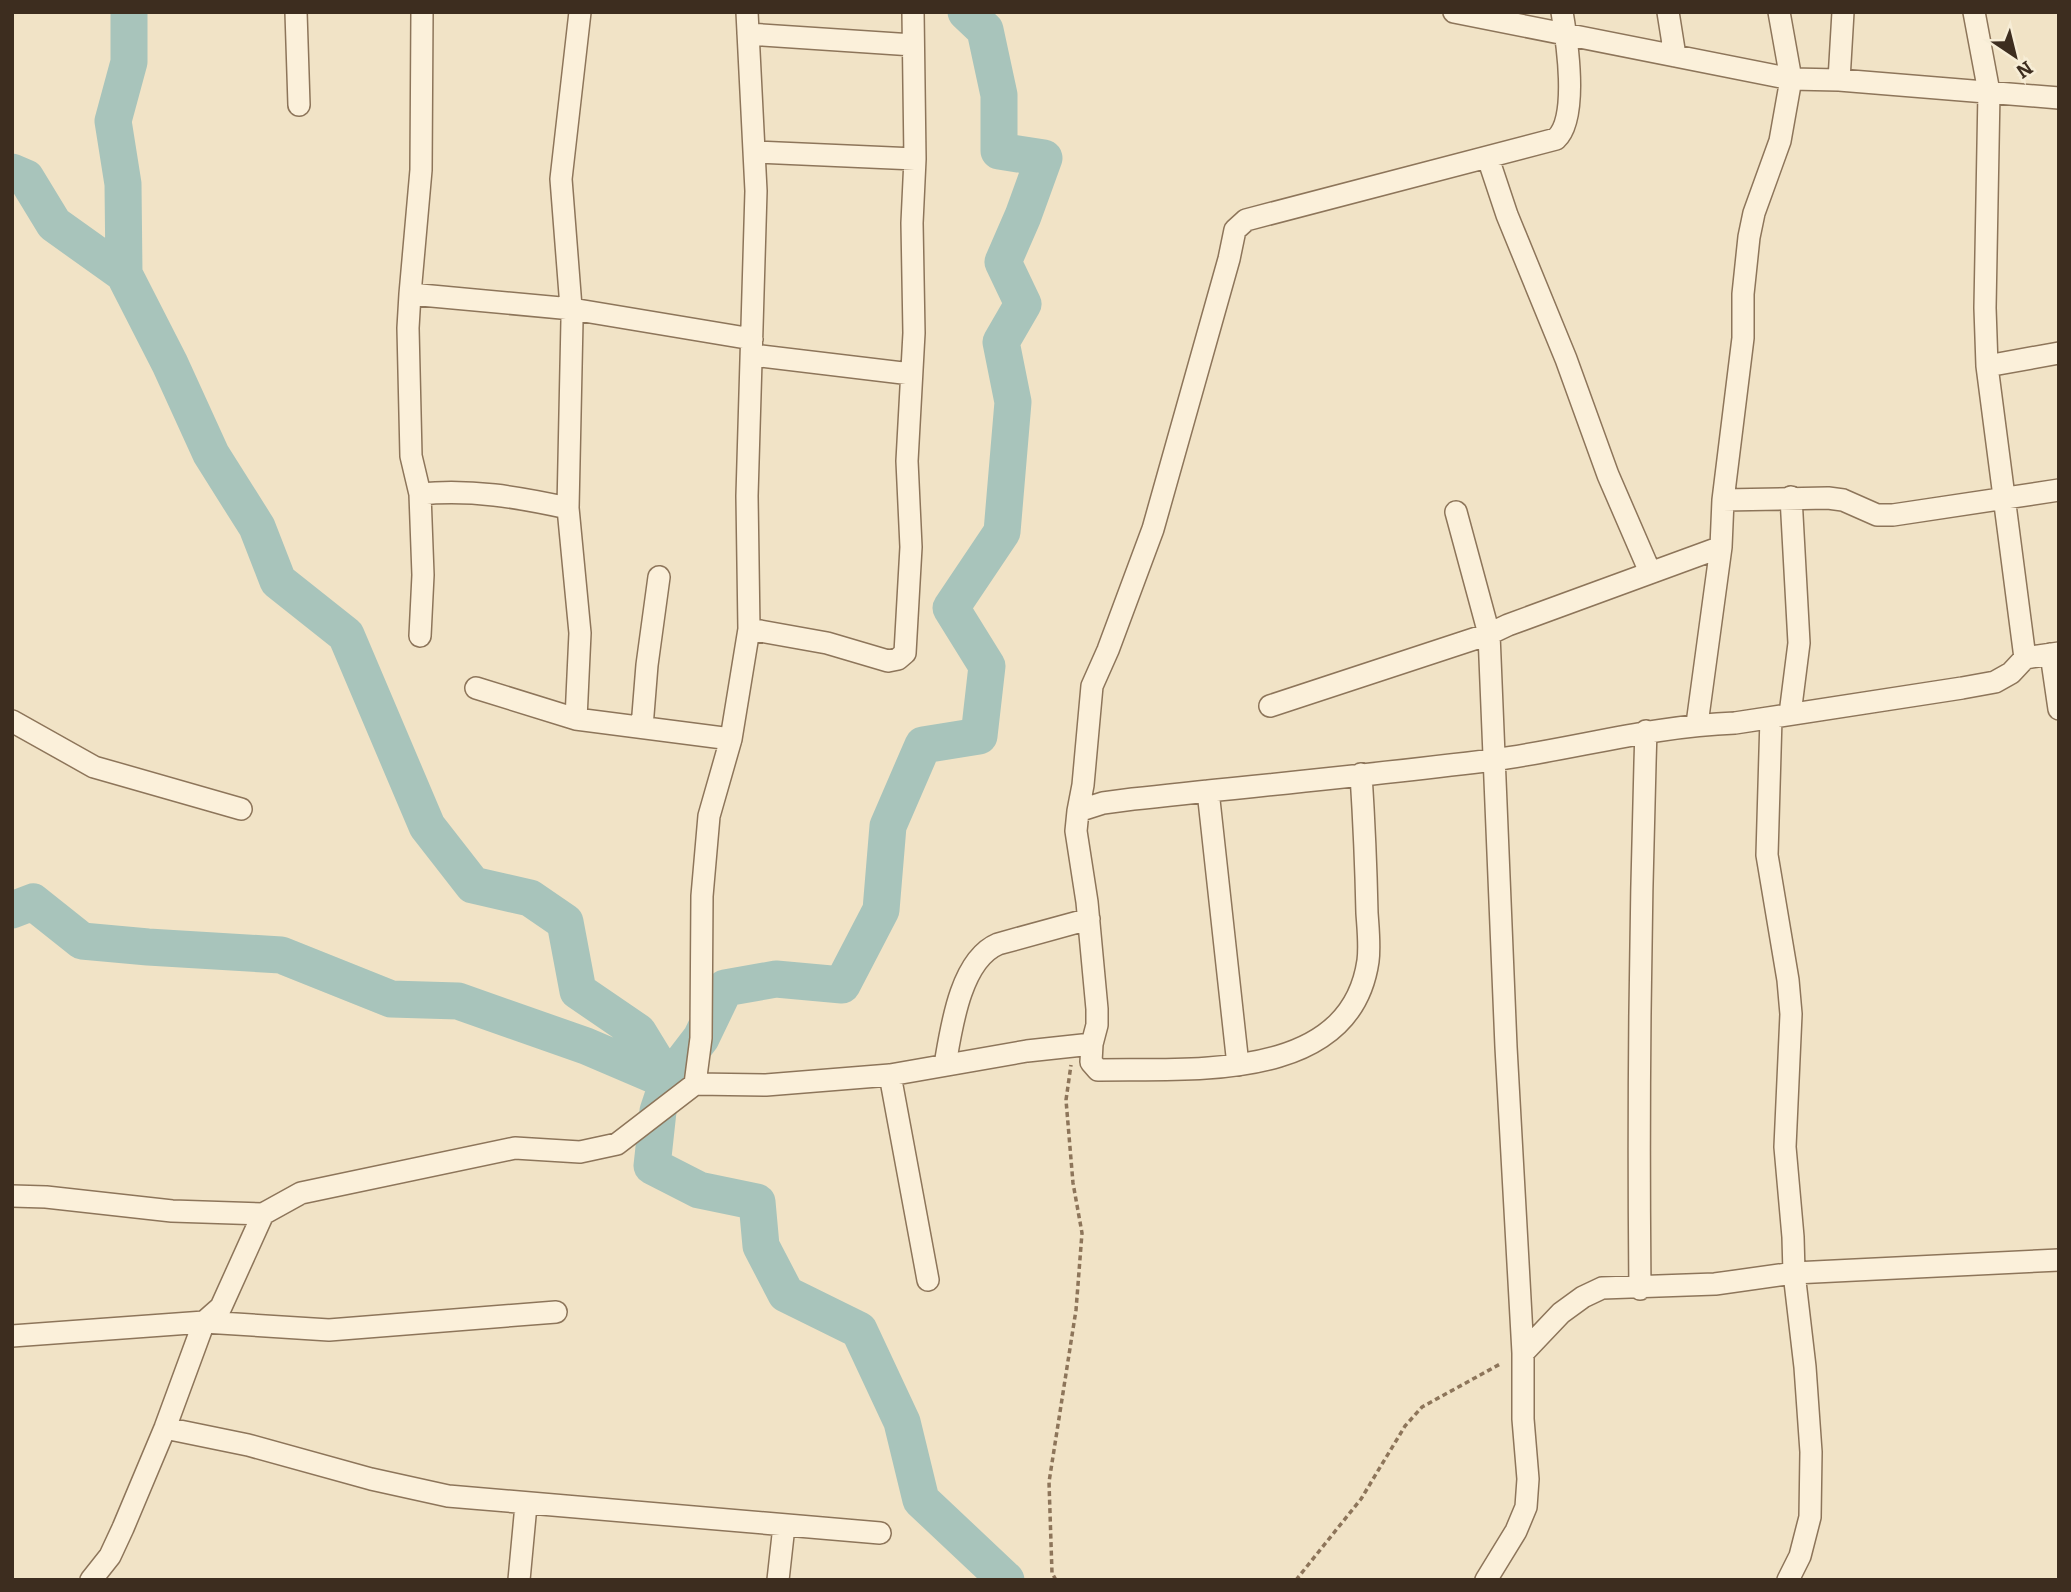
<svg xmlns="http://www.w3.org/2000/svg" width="2071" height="1592" viewBox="0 0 2071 1592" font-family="Bitter,serif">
<rect width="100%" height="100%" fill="#f1e3c6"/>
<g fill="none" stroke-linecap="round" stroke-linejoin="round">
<path stroke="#a8c4bb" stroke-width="37" d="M966 12 985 30 999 95V151L1044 158 1023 216 1003 262 1023 304 1001 342 1013 402 1002 532 951 608 987 666 979 736 923 745 888 826 881 910 842 985 776 979 725 988 701 1038 668 1081 658 1111 652 1166 699 1190 757 1202 761 1246 786 1294 859 1330 902 1422 921 1500 1006 1580
M12 172 26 178 54 224 124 274 170 364 211 454 257 527 278 581 346 635 427 826 473 885 530 898 565 922 578 991 638 1032 668 1081
M124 274 123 184 113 121 129 62V12
M12 910 33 902 82 941 148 947 281 955 391 999 458 1001 586 1046 668 1081"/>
<defs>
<path id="minor" d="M296 12 299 105
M580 12 561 179 572 320 568 508 580 633 576 719 731 739
M1454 12 1791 79 1839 80 2059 98
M1668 12 1675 56
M1974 12 1989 92 1985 308 1987 366 2025 658
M748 34 913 45
M1839 80 1843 12
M754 152 915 159
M1488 158 1507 215 1566 359 1608 475 1650 572
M410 294 421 170 422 12
M752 355 911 374
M1987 366 2059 353
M1723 500 1828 498 1843 500 1877 515H1893L2059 490
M568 508C518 497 471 489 420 494L411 456 408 328 410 294 572 309 752 339
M749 629 827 643 888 661 898 659 905 653 911 547 907 461 914 333 912 223 915 159 913 12
M420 636 423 575 420 494
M2051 654 2059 709
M476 688 576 719
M1270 706 1489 634 1456 512
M1790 714 1799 643 1791 497
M1771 718 1767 855 1788 980 1791 1014 1785 1147 1793 1237 1794 1273 1805 1367 1811 1452 1810 1517 1800 1556 1788 1580
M12 721 94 767 241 809
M1697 724 1721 547 1723 500 1743 338V294L1749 237 1754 213 1780 141 1791 79 1779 12
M642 727 647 665 659 577
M1208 791 1238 1065
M1078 811 1083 785 1092 686 1108 650 1153 529 1229 259 1235 230 1246 220 1556 139C1579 118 1567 41 1562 12
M1092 1044 1091 1062 1098 1070C1190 1068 1350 1084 1368 961 1370 946 1368 928 1367 913 1366 867 1364 821 1361 774
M945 1065C951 1030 960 960 998 944L1089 919
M890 1075 928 1280
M695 1084 701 1038 702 896 709 816 731 739 749 629 747 496 756 191 747 12
M12 1196 46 1197 172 1211 263 1214 301 1193 515 1148 580 1152 617 1144 695 1084 766 1085 890 1075 1027 1051 1092 1044 1097 1025V1009L1087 902 1076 831 1078 811 1103 803 1133 799C1253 786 1373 775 1493 760 1575 749 1651 726 1735 723L1962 688 1995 682 2011 673 2025 658 2059 653
M1640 1289C1638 1102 1640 917 1646 731
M12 1336 204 1322 329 1330 556 1312
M1523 1353 1561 1313 1583 1297 1602 1288 1715 1284 1794 1273 2059 1260
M165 1428 248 1445 371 1479 448 1496 880 1533
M91 1580 110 1556 123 1528 165 1428 204 1322 221 1307 263 1214
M519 1580 526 1505
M778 1580 784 1526
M1486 1580 1516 1531 1526 1507 1528 1479 1523 1419V1353L1506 1047 1489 634 1508 625 1721 547"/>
</defs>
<use href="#minor" stroke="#8d755a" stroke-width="24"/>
<path stroke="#8d755a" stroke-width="3.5" stroke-dasharray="5 3.5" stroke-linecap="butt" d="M1056 1580 1052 1573 1049 1482 1076 1310 1082 1233 1073 1183 1066 1100 1071 1065
M1296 1580 1361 1499 1405 1426 1422 1407 1502 1363"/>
<use href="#minor" stroke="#fbf0da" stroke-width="21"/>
</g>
<rect width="2071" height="1592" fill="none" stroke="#3d2d1f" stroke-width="28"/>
<g transform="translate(2015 56) rotate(145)" stroke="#f7edd6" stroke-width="5" paint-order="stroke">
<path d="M0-5L12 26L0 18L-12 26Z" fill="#3d2d1f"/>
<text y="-10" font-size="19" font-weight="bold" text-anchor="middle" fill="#3d2d1f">N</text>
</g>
</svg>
